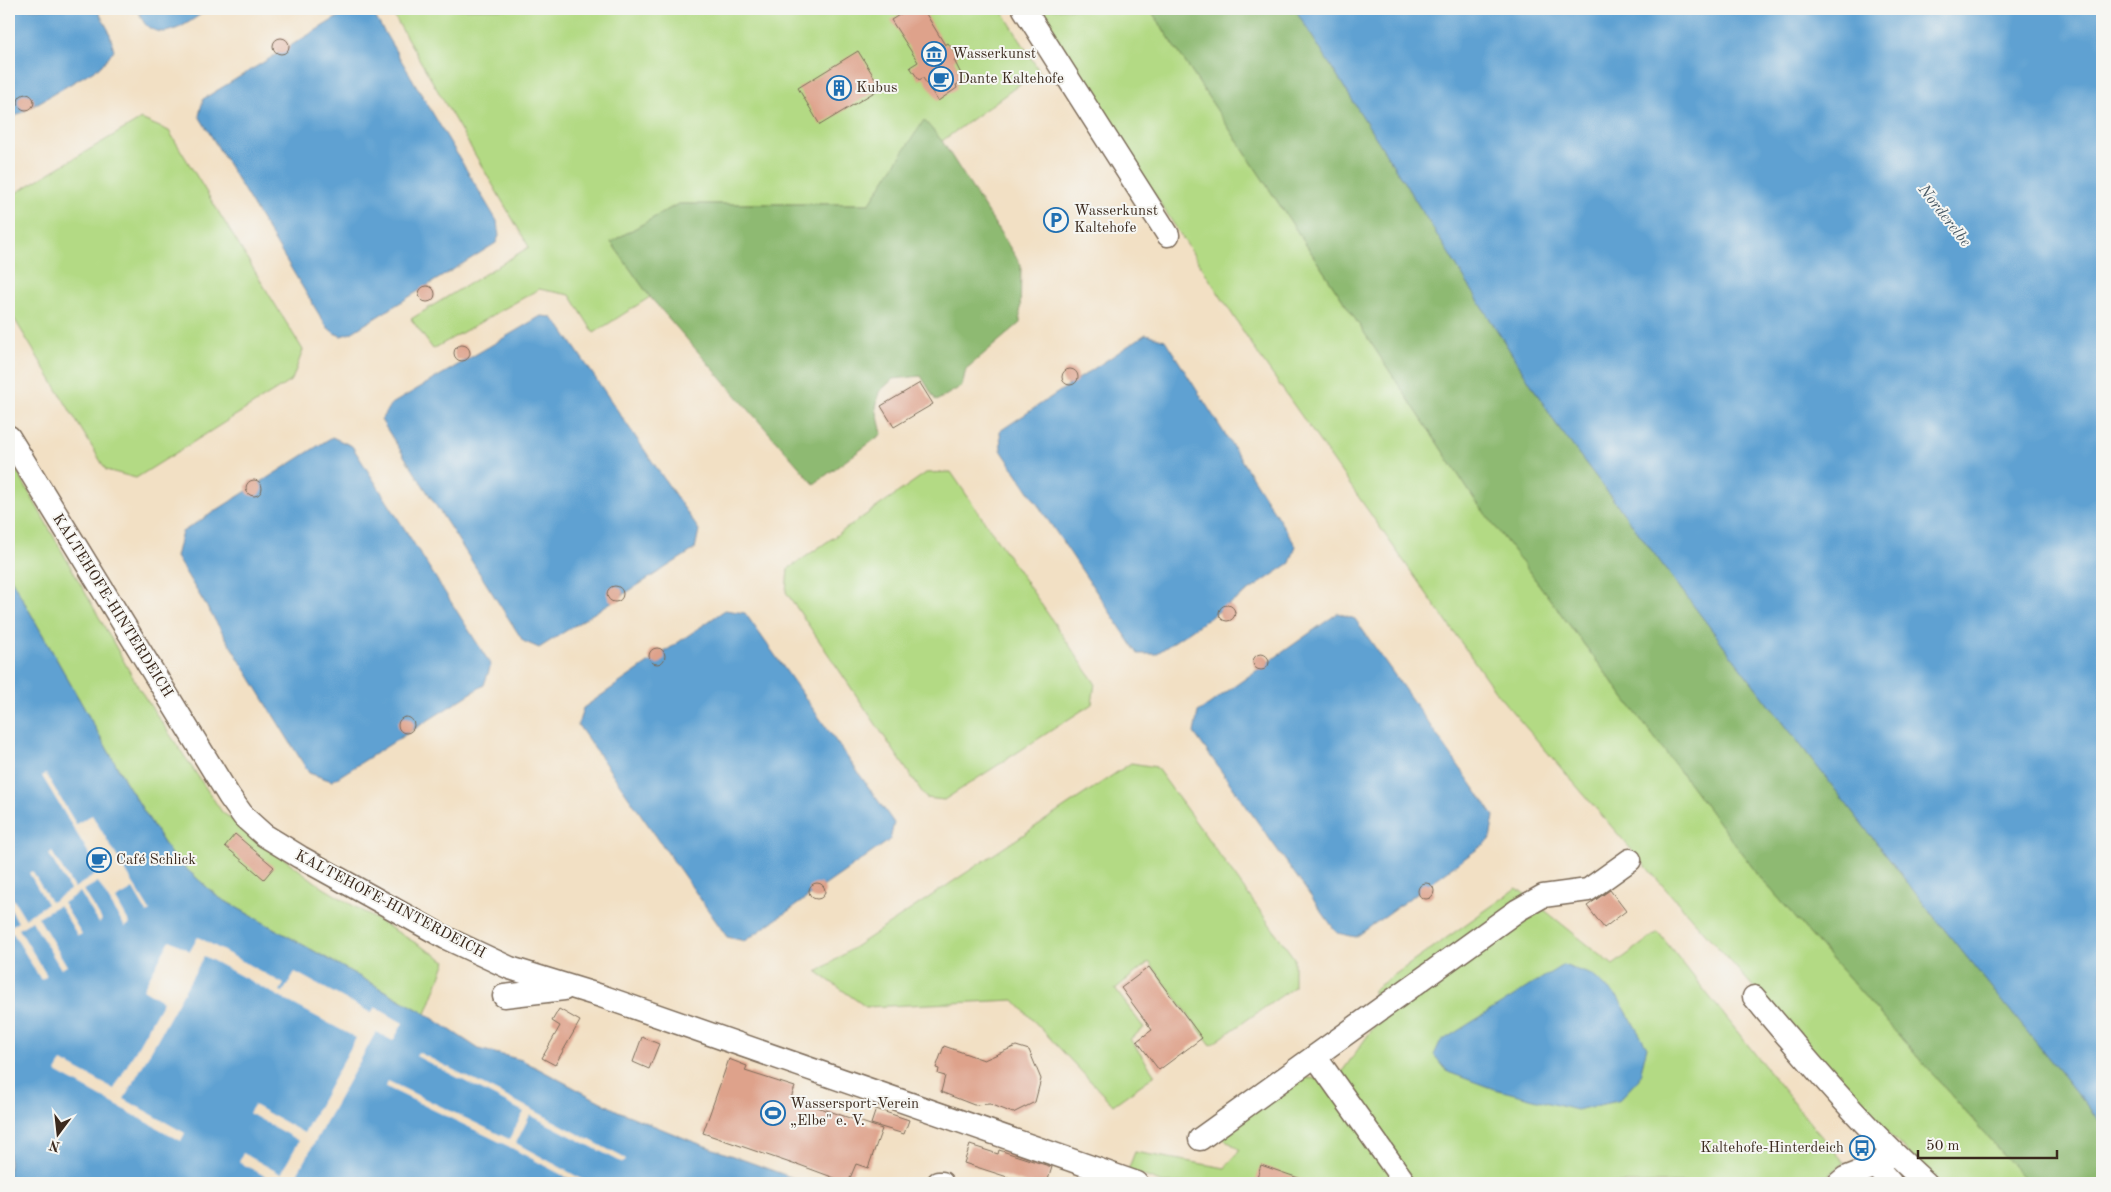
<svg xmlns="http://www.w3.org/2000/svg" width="2111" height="1192" viewBox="0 0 2111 1192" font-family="'Old Standard TT',serif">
<rect width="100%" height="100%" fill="#f6f6f2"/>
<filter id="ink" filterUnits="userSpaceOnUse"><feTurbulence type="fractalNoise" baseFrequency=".02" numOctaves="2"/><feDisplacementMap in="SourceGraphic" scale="10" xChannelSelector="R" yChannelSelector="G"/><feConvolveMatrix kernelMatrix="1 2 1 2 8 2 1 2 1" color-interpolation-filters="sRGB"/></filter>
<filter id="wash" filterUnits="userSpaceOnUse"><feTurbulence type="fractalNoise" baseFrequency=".0096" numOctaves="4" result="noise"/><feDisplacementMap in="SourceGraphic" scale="20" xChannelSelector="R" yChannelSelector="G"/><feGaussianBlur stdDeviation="1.12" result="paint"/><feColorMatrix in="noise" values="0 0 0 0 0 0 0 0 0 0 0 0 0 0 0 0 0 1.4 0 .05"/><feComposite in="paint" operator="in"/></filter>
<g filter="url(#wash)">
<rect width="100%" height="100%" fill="#f2e0c4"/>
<path fill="#b3da84" stroke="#778251" d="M390 9H1001L1041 74 1027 79 942 141 924 121 869 204H678L611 242 650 297 594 333 570 295 539 289 433 349 411 319 529 247Z
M1034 9H1150L1475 500 1759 876 2028 1183H1939L1858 1104 1655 877 1498 695 1260 357Z
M141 119 169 131 303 350 292 380 136 478 106 470 9 310V197Z
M9 457 140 690 222 812 322 887 446 961 426 1014 218 897 172 856 127 784 9 575Z
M951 472 1095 683 1092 704 944 800 926 798 786 592 788 569 926 473Z
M1131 763 1156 767 1294 958V987L1211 1045 1149 962 1115 989 1144 1028 1130 1039 1155 1075 1113 1105 1014 1000 866 1007 817 972Z
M1517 888 1613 965 1658 932 1814 1128 1845 1163 1817 1183H1163L1128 1170 1135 1152 1225 1168 1240 1150 1214 1132 1292 1077 1336 1080 1376 1024 1373 990Z"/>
<path fill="#8eba72" stroke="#647248" d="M1150 9H1295L1556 424 1740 667 1931 913 2102 1124V1183H2028L1759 876 1475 500Z
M924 120 942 141 1021 265 1020 323 966 369 962 386 936 401 921 376 893 379 879 392 876 408 882 434 814 484 650 297 611 242 678 204H869Z"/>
<path fill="#5ea1d2" stroke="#4c6678" d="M9 9H97L109 31 114 50 101 66 9 120Z
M137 9H209C192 19 167 43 147 26 143 23 140 14 137 9Z
M351 9 373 13 497 221 499 236 496 243 351 333 341 336 334 333 326 326 199 116 203 99Z
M1295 9H2102V1124L1931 913 1740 667 1556 424Z
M541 316 551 317 560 326 699 530 695 549 539 648 523 641 381 420 390 405Z
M1146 334 1165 340 1296 546 1290 563 1156 654H1138L1001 450 1000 431Z
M332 437 352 446 491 665 484 685 332 781 309 773 176 557 182 532Z
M9 575 127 784 172 856 218 897 426 1014 479 1049 522 1060 618 1111 689 1140 807 1183H9Z
M725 610 745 613 894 823 890 840 745 941 727 937 578 725 583 708Z
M1338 613 1355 619 1494 816 1490 840 1356 937 1337 933 1194 733 1198 712Z
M1563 965 1592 975 1618 997 1647 1047 1639 1079 1618 1101 1576 1110 1491 1088 1448 1072 1434 1055 1440 1042Z"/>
<path fill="#f2e0c4" d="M46 774 76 824 92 815 150 911 147 913 133 889 116 899 130 924 125 927 98 882 84 890 102 920 99 923 80 892 63 903 82 934 78 936 59 905 38 917 67 966 61 969 32 921 19 929 47 976 41 980 13 933 9 935V927L18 922 9 906V892L25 918 47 904 29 873 32 871 51 902 70 890 49 854 52 852 74 888 100 872 42 776Z
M198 937 284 984 280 991 283 992 295 972 371 1013 375 1007 403 1023 393 1041 376 1032 292 1183H278L239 1162 243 1153 281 1174 299 1141 249 1113 254 1105 304 1133 356 1038 204 956 124 1099 185 1133 181 1141 56 1072 62 1061 114 1089 163 1001 143 989 170 940 190 951Z
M418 1052 537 1112 626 1159 623 1163 530 1115 516 1143 589 1183H577L508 1146 386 1087 388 1081 509 1139 524 1112 416 1056Z"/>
<g id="blocks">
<path fill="#dea28b" d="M909 9H923L945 45 948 43 958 57 954 60 964 80 956 85 957 88 938 101 923 78 919 80 910 67 918 62 891 20Z
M273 46a8 8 0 1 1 16 0a8 8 0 1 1-16 0Z
M858 51 881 88 820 125 798 88Z
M18 102a8 8 0 1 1 16 0a8 8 0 1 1-16 0Z
M419 294a8 8 0 1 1 16 0a8 8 0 1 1-16 0Z
M454 353a8 8 0 1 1 16 0a8 8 0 1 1-16 0Z
M1062 377a8 8 0 1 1 16 0a8 8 0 1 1-16 0Z
M920 383 933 404 894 427 881 406Z
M246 488a8 8 0 1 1 16 0a8 8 0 1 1-16 0Z
M607 594a8 8 0 1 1 16 0a8 8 0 1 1-16 0Z
M1219 613a8 8 0 1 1 16 0a8 8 0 1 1-16 0Z
M649 656a8 8 0 1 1 16 0a8 8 0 1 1-16 0Z
M1253 662a8 8 0 1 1 16 0a8 8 0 1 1-16 0Z
M398 725a8 8 0 1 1 16 0a8 8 0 1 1-16 0Z
M235 834 274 867 264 879 225 846Z
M1418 891a8 8 0 1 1 16 0a8 8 0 1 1-16 0Z
M809 891a8 8 0 1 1 16 0a8 8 0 1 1-16 0Z
M1610 890 1626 911 1604 928 1587 906Z
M1149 967 1202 1038 1159 1070 1137 1041 1152 1030 1121 988Z
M559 1009 580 1021 555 1065 542 1058 560 1026 552 1021Z
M642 1037 659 1044 649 1069 633 1062Z
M944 1046 984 1060 1016 1046 1029 1050 1041 1079 1035 1102 1013 1113 990 1104 974 1105 941 1092 945 1076 938 1074 939 1069 936 1068Z
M729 1059 747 1066 745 1071 795 1087 791 1098 882 1129 868 1168 856 1164 848 1183 797 1164 796 1165 703 1133Z
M876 1109 909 1120 904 1134 871 1124Z
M970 1145 998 1154 999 1150 1052 1167 1047 1183H1026L964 1163Z
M1261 1165 1307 1181V1183H1255Z"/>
</g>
</g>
<g filter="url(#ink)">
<use href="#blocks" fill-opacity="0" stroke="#7b6a58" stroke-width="1"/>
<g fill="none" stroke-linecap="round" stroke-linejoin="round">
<defs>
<path id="minor" d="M1024 9 1168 235
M9 437 229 796 244 817 264 835 300 857 446 938 510 968 601 996 1137 1183
M504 996 564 989
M1754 997C1809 1062 1863 1127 1926 1183
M1315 1056 1405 1183
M1200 1139 1518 910 1543 896 1588 890 1630 860
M1876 1166 1891 1183
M938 1183H942
M1839 1183 1845 1178 1876 1166 1892 1153"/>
</defs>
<use href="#minor" stroke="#7b6a58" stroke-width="25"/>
<use href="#minor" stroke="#fff" stroke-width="22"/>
</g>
</g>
<defs>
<symbol id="museum-ring" viewBox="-11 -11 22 22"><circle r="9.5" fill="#f6f6f2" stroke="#1f6fb2" stroke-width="1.5"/><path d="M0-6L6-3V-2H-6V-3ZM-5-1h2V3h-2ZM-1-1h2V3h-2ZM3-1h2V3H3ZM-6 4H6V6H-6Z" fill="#1f6fb2"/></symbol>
<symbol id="cafe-ring" viewBox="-11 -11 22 22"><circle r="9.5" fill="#f6f6f2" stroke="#1f6fb2" stroke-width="1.5"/><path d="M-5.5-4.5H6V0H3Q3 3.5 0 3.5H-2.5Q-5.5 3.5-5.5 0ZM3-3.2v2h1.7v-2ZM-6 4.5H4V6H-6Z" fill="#1f6fb2"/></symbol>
<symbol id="building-ring" viewBox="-11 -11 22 22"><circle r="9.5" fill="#f6f6f2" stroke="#1f6fb2" stroke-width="1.5"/><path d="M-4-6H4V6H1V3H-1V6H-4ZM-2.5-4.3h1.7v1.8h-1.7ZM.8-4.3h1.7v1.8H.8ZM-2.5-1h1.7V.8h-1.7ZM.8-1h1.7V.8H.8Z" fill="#1f6fb2"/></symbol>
<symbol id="parking-ring" viewBox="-11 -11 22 22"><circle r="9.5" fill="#f6f6f2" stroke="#1f6fb2" stroke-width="1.5"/><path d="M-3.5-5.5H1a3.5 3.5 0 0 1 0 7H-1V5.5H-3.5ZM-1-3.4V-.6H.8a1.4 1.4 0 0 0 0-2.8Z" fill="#1f6fb2"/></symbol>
<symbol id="stadium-ring" viewBox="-11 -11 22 22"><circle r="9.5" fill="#f6f6f2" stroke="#1f6fb2" stroke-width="1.5"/><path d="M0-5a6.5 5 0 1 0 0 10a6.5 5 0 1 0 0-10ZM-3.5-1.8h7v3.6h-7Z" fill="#1f6fb2"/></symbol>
<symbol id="bus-ring" viewBox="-11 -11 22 22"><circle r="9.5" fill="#f6f6f2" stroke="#1f6fb2" stroke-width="1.5"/><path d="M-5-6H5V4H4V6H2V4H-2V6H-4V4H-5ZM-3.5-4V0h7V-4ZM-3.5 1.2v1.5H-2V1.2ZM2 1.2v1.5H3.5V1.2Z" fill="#1f6fb2"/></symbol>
</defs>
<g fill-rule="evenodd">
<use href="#museum-ring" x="920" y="40" width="28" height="28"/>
<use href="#cafe-ring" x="927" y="65" width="28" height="28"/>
<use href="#building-ring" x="825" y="74" width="28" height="28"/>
<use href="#parking-ring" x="1042" y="206" width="28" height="28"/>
<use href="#cafe-ring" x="85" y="846" width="28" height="28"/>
<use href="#stadium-ring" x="759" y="1099" width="28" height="28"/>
<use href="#bus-ring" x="1848" y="1134" width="28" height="28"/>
</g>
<g text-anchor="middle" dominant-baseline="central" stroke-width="4" stroke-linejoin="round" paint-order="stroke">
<g font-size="15" fill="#3b2a1e" stroke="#f6f6f2" text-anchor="start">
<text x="952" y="54">Wasserkunst</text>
<text x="958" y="79">Dante Kaltehofe</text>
<text x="856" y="88">Kubus</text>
<text x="1074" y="211">Wasserkunst<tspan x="1074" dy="17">Kaltehofe</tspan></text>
<text x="116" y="860">Café Schlick</text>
<text x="790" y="1104">Wassersport-Verein<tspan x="790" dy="17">„Elbe" e. V.</tspan></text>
<text x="1844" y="1148" text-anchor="end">Kaltehofe-Hinterdeich</text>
</g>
<g font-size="15" fill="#3b2a1e" stroke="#f6f6f2">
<text transform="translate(112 606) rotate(58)">KALTEHOFE-HINTERDEICH</text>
<text transform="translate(390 905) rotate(28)">KALTEHOFE-HINTERDEICH</text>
</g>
<g font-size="16" font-style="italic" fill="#495a66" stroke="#f6f6f2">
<text transform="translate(1944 216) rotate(52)">Norderelbe</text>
</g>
</g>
<rect width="2111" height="1192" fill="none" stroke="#f6f6f2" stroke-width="30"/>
<g transform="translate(58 1134) rotate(195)" stroke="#f6f6f2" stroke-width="4" paint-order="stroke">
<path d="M0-4L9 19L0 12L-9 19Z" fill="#3b2a1e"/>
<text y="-8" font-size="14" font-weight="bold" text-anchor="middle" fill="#3b2a1e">N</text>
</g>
<path d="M1918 1150v8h139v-8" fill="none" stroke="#3b2a1e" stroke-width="2.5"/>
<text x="1926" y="1150" font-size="15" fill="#3b2a1e" stroke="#f6f6f2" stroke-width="4" paint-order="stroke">50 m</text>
</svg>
